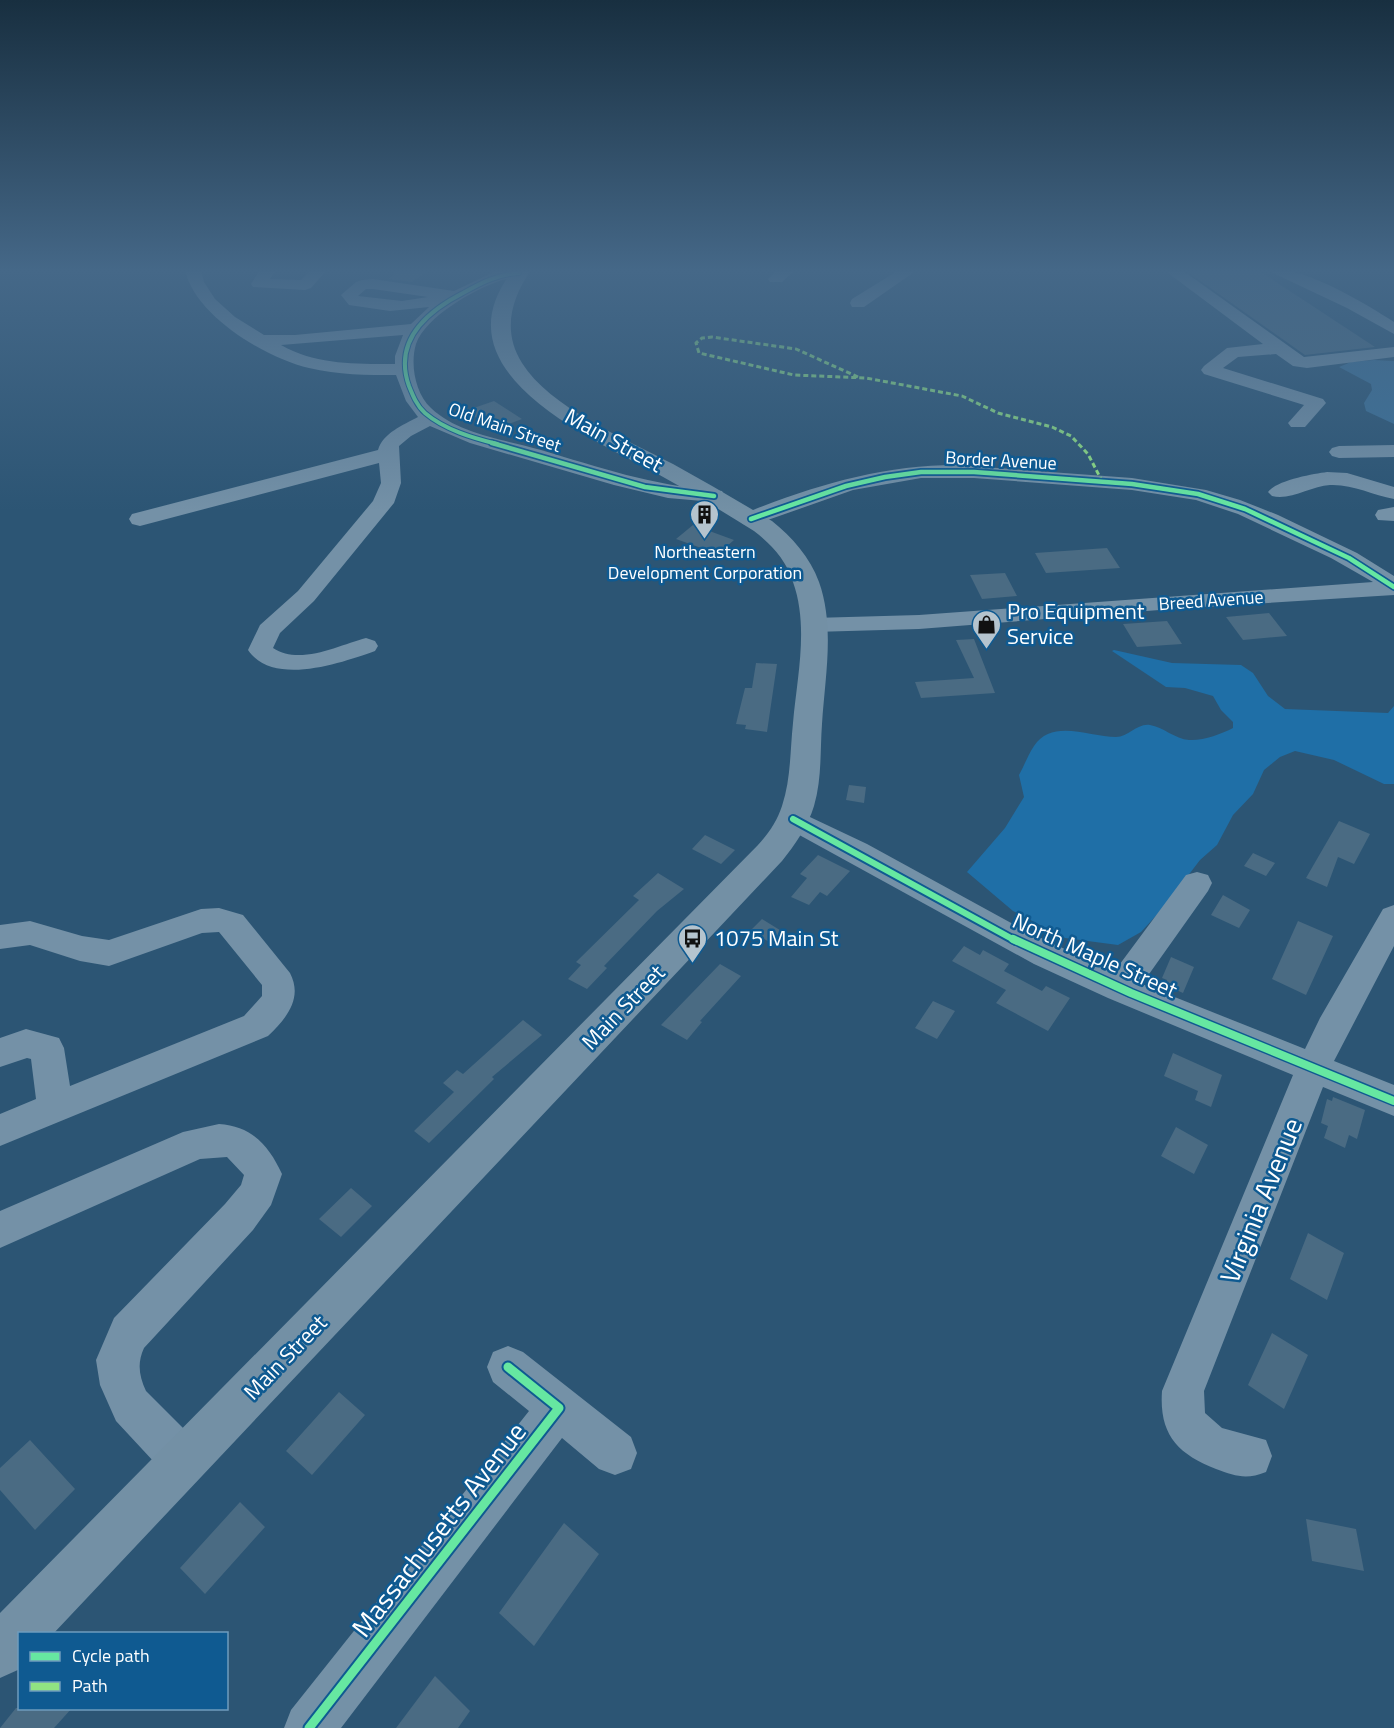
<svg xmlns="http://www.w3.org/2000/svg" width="1394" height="1728" viewBox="0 0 1394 1728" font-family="'Titillium Web',sans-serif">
<rect width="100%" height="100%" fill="#2c5574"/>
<path fill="#1f6fa7" d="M1114 650 1172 663 1241 665 1253 673 1268 696 1285 709 1388 713 1394 706V784H1384L1334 760 1295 751 1280 757 1264 770 1253 794 1233 815 1217 845 1200 860 1164 907 1141 932 1118 945 1065 938 1013 911 967 872 1005 828 1024 797 1019 775C1024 766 1028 755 1034 746 1052 718 1090 737 1116 737 1129 737 1137 723 1150 725 1163 727 1175 739 1189 740 1203 741 1221 734 1233 728V722L1221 710 1213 696 1185 688 1166 687 1112 651Z"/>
<path fill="#3c7199" d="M1374 360 1394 361V424L1366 411 1364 403 1372 390 1371 384 1339 367 1351 362Z"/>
<path fill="#4a6b83" d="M400 270H429L412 282 388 279Z
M1185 270H1258L1375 347 1305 355Z
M494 401 522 419 495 429 465 411Z
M693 525 734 540 718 554 676 539Z
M1107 548 1120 568 1046 573 1035 553Z
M1005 573 1017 596 982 599 970 575Z
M1269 613 1287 636 1243 640 1226 617Z
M1167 621 1182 644 1137 647 1123 624Z
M974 639 995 693 921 698 915 682 974 678 956 640Z
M756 663 777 664 767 732 745 729 746 725 736 724 745 688H752Z
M849 785 866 787 864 803 846 800Z
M1339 821 1370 834 1354 864 1338 857 1327 887 1306 878Z
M705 835 735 850 721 864 692 849Z
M1253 853 1275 863 1266 876 1244 866Z
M818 855 850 871 827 896 820 892 809 905 791 897 807 878 800 874Z
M658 873 684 889 657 911 604 966 607 968 587 989 568 979 581 965 576 962 639 900 633 896Z
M1223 895 1250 910 1239 928 1211 915Z
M762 919 783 932 771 943 750 931Z
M1298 921 1333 936 1306 995 1272 979Z
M964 946 980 955 983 950 1009 964 1004 971 1042 991 1046 986 1070 998 1048 1031 996 1003 1006 990 952 961Z
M1171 957 1194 967 1183 993 1165 985 1167 980 1162 978Z
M720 964 741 976 700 1021 702 1022 687 1040 661 1025Z
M933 1001 955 1011 937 1039 915 1028Z
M523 1020 542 1035 492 1077 494 1079 429 1143 414 1131 454 1092 443 1083 457 1070 463 1074Z
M1173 1053 1222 1075 1211 1107 1195 1100 1198 1091 1164 1076Z
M1333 1097 1365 1110 1357 1139 1349 1135 1345 1148 1324 1138 1328 1126 1321 1123 1327 1099 1332 1101Z
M1176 1127 1208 1145 1194 1174 1161 1156Z
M351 1188 372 1206 341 1237 319 1219Z
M1308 1233 1344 1253 1327 1300 1290 1279Z
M1272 1333 1308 1355 1284 1409 1248 1385Z
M339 1392 365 1415 312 1475 286 1451Z
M30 1440 75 1489 35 1530 0 1490V1468Z
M240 1502 265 1527 205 1594 180 1568Z
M1306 1519 1356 1529 1364 1571 1312 1561Z
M564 1523 599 1554 534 1646 499 1613Z
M435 1676 470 1711 458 1728H396Z
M16 1708H72L54 1728H0Z"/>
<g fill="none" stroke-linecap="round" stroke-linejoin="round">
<path fill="#7491a7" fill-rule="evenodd" d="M185 270H201L204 282 215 299 235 317 264 335H295L411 324 429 307 390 311 349 305 341 295 356 282 362 280 373 279 454 291 494 272 525 270 527 273 525 276C517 278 510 278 502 280 475 289 426 316 416 344 410 364 415 393 431 408 458 434 506 440 541 450 598 467 654 486 714 490L722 491 725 496 722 501 714 502 668 498 614 485 470 443 430 426 411 436 399 446 401 483 394 503 314 601 280 633 273 648C300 666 339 645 366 638L375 641 378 646 375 651C341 663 273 687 248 650L260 625 298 591 373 501 381 483 379 463 140 526 132 524 129 519 132 514 378 450C383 433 403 425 418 417L406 401 396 375C367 375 338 375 309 368 266 358 195 316 185 270ZM366 289H373L428 297 402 301 358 296ZM403 335 395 356V364C356 364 316 365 281 345Z
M260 270H276L270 279 301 280 311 270H327L311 288 305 290 253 287 251 284Z
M778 270H795L782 282H770L768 279Z
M899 270H917L864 307H852L850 303 852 299Z
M1164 270H1182L1304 357 1394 347V357L1307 368 1293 366 1276 354 1238 357 1223 368 1323 399 1326 403 1305 427H1291L1288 423 1304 405 1204 374 1201 370 1204 366 1227 348 1263 344Z
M1271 270C1306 267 1364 303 1394 322V334L1347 308 1273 273Z
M1394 445V457L1339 458 1332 456 1329 452 1332 448 1339 446Z
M956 465 1132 478 1206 490 1240 500 1278 515 1357 553 1394 576V595L1172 609 919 629 813 632 804 630 801 625 804 620 813 618 919 615 1373 582 1331 558 1238 514 1196 500 1132 490 974 478H921L853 490 751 526 743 524 740 519 743 514C812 486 882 465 956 465Z
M1327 472 1347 473 1394 487V499C1372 495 1353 484 1330 485 1311 486 1290 501 1272 496L1268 492C1277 480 1313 474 1327 472Z
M1394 507V521L1378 520 1375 515 1378 510Z
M793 809 867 844 1024 930 1114 972 1186 875 1197 872 1208 875 1212 883 1208 891 1142 984 1305 1049 1320 1018 1383 909 1394 905V946L1334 1061 1394 1085V1116L1323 1087 1204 1391 1205 1413 1222 1428 1266 1440 1272 1456 1266 1472C1246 1480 1235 1476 1216 1469 1177 1454 1159 1434 1162 1391L1293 1075 1108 998 1034 964 783 826 779 819 783 812Z
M219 908 243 915 290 973C303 998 287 1018 268 1036L0 1146V1114L36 1099 31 1059 27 1058 0 1067V1038L26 1029 59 1038 64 1048 70 1086 244 1016 262 996V985L219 932 202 933 109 966 80 961 30 945 0 949V925L30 921 82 936 109 940 201 909Z
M219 1124C252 1126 269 1146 282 1174L271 1205 253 1230 144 1348C137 1363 139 1376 146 1391L200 1445 206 1461 200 1477 184 1483 168 1477 116 1421 100 1385 96 1360 114 1318 225 1204 241 1185 244 1175 227 1157 200 1159 0 1248V1211L183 1132Z
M508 1346 523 1352 631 1437 637 1453 631 1469 615 1475 599 1469 562 1438 341 1728H284L291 1710 529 1411 493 1382 487 1367 493 1352Z"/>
<path fill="#7390a5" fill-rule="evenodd" d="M513 270H531C511 299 502 331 522 363 549 407 627 440 673 464 706 482 739 502 772 521 792 537 810 557 819 582 835 627 825 677 822 724 820 751 822 779 814 806 808 826 795 845 782 861L53 1634H20V1669L0 1678V1613L758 845C769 833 777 821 782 806 791 779 790 751 793 723 797 677 809 627 793 582 786 560 772 545 754 531 722 511 689 491 656 473 587 436 434 370 513 270Z"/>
<path stroke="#91e382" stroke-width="3" stroke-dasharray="5 3" stroke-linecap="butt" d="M858 377 796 349 712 337 702 338 696 343 699 353 794 375 866 378 962 396 998 413 1052 427 1071 436 1088 454 1102 481"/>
<defs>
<path id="cycleway-far4" d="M497 444C473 438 445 430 425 413 417 406 413 396 409 386 393 341 426 312 463 293 481 283 498 274 519 273"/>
<path id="cycleway-far3" d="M492 443 645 487 714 496
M751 519 846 486 885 477 921 472H974L1132 484 1198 494 1245 509 1349 558 1394 587"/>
<path id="cycleway-far2" d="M793 819 1016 941"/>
<path id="cycleway-far1" d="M1013 939 1131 993 1394 1101"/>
<path id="cycleway" d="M309 1728 559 1408 508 1367"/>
</defs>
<use href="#cycleway-far4" stroke="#0f5a91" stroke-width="6"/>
<use href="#cycleway-far3" stroke="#0f5a91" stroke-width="8"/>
<use href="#cycleway-far2" stroke="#0f5a91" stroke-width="10"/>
<use href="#cycleway-far1" stroke="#0f5a91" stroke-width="11"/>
<use href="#cycleway" stroke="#0f5a91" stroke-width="13"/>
<use href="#cycleway-far4" stroke="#66e7a1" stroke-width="4"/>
<use href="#cycleway-far3" stroke="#66e7a1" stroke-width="4.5"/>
<use href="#cycleway-far2" stroke="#66e7a1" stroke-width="6"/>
<use href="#cycleway-far1" stroke="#66e7a1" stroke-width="8"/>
<use href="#cycleway" stroke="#66e7a1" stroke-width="9"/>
</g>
<linearGradient id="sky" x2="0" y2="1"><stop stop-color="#182f40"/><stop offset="0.53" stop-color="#456888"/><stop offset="1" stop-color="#456888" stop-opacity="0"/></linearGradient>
<rect width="1394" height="511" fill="url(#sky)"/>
<defs>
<symbol id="building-pin" viewBox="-11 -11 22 30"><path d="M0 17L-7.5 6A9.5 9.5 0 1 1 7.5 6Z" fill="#b5c4ce" stroke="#0f5a91"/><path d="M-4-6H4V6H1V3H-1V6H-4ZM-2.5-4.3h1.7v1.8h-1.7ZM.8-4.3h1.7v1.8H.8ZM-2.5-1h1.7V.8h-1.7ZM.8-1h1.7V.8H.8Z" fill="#111"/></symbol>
<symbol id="shop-pin" viewBox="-11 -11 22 30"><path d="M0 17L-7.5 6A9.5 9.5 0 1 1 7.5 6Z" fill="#b5c4ce" stroke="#0f5a91"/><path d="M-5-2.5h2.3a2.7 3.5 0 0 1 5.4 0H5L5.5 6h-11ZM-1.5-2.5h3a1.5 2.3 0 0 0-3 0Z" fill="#111"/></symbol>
<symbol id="bus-pin" viewBox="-11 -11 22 30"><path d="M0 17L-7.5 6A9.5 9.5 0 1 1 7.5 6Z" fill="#b5c4ce" stroke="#0f5a91"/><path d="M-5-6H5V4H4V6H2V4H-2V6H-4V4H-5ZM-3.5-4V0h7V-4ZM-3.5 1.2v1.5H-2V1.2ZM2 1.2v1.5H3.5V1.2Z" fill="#111"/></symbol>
</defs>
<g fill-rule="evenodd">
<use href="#building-pin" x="688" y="498" width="33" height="45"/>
<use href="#shop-pin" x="970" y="608" width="33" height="45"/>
<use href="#bus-pin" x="676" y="922" width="33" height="45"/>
</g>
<g text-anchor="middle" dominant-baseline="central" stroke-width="5" stroke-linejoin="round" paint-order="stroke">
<g font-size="18" fill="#fff" stroke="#0f5a91">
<text transform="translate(505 427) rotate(19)">Old Main Street</text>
<text transform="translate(1001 460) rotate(3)">Border Avenue</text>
<text transform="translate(1211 600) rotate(-4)">Breed Avenue</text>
</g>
<g font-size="18" fill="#fff" stroke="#0f5a91">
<text x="705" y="551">Northeastern<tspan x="705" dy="21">Development Corporation</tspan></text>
</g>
<g font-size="22" fill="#fff" stroke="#0f5a91">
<text transform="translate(614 440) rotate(29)">Main Street</text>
<text transform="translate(1095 955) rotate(24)">North Maple Street</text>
<text transform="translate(623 1007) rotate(-46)">Main Street</text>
<text transform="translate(285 1357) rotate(-46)">Main Street</text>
</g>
<g font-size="22" fill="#fff" stroke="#0f5a91" text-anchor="start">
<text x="1007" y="611">Pro Equipment<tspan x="1007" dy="25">Service</tspan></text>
<text x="714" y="938">1075 Main St</text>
</g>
<g font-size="27" fill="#fff" stroke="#0f5a91">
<text transform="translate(1260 1200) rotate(-68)">Virginia Avenue</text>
<text transform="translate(438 1529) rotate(-52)">Massachusetts Avenue</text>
</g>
</g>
<rect x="18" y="1632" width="210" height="78" fill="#0f5a91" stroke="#6f9cbd" stroke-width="1.5"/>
<rect x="30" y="1652" width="30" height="9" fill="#66e7a1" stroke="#6f9cbd" stroke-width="1.5"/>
<text x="72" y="1662" font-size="18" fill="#ffffff">Cycle path</text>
<rect x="30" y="1682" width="30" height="9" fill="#91e382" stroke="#6f9cbd" stroke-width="1.5"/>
<text x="72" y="1692" font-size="18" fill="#ffffff">Path</text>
</svg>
